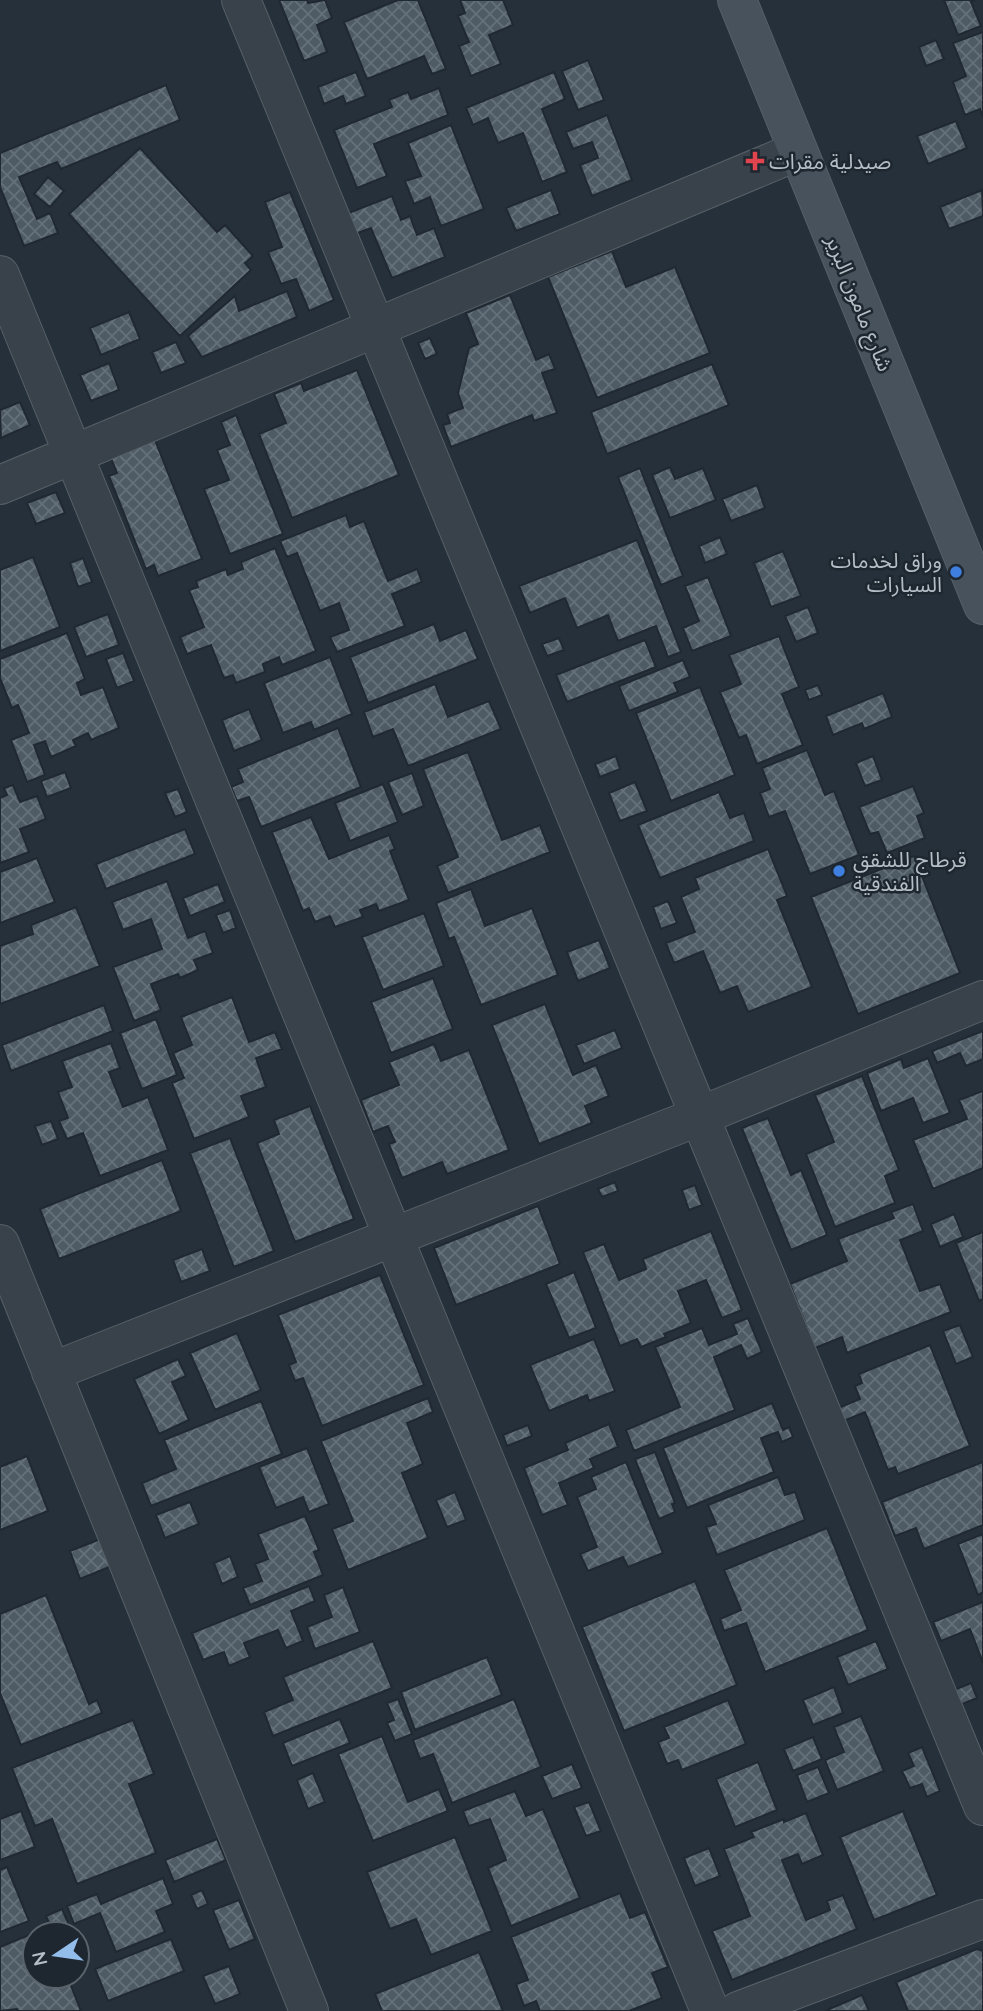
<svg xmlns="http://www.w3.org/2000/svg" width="983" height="2011" viewBox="0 0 983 2011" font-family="Quicksand,'Noto Sans Arabic',sans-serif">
<defs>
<pattern id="building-cross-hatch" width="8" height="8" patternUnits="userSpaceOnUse" patternTransform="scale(1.75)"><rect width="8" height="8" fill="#4e5b65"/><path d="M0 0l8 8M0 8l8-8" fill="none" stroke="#65717a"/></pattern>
</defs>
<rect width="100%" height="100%" fill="#26303a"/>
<path fill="url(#building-cross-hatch)" stroke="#202931" stroke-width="2" d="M279 0H307L308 3 325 0 332 18 317 25 327 52 304 61Z
M398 0H418L446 69 432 74 424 56 367 79 344 22Z
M460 0H503L513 25 489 35 501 64 471 76 459 46 469 42 458 16 465 13Z
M944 0H975L971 2 981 26 958 35Z
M983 32V117L980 109 965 115 953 82 966 76 953 43Z
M936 40 944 59 926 66 919 47Z
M588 60 604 100 578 110 562 71Z
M356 72 366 96 346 104 343 96 324 104 318 87Z
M554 72 565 99 542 109 567 172 542 182 523 133 498 143 488 118 473 125 466 108Z
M166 85 180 120 61 169 57 162 19 177 37 219 50 213 58 233 24 246 0 187V153Z
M439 88 448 115 374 144 387 176 357 188 334 130 392 107 389 100 408 92 411 99Z
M607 115 632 180 592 196 580 165 598 158 592 142 573 149 566 132Z
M956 121 967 148 928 164 917 136Z
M451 125 484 209 441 226 430 197 414 204 405 181 421 176 408 143Z
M140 148 217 232 225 225 253 256 245 263 251 270 180 336 69 214Z
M48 177 64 191 50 207 34 194Z
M551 190 560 214 516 231 506 208Z
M982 190 983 216 949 229 940 207Z
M290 192 334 300 309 311 296 279 281 284 268 252 282 247 265 202Z
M392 196 401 220 410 216 417 235 434 228 445 257 392 278 371 228 355 234 346 214Z
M612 251 626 287 675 267 710 353 597 398 548 277Z
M287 291 297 317 202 357 188 336 235 296 239 311Z
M510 295 536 360 549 354 555 369 542 373 557 413 534 421 532 415 451 447 443 425 450 423 447 414 463 408 458 393 469 348 478 344 466 313Z
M129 312 140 339 101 355 90 328Z
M430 338 437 354 425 359 418 343Z
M176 342 186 363 161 373 152 352Z
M109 363 119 390 91 401 80 375Z
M712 364 729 405 607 454 591 412Z
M357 370 399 475 292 518 259 434 286 423 274 394 301 383 304 391Z
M20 402 30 425 1 438 0 410Z
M236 415 283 534 230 554 204 489 229 480 217 450 230 445 221 422Z
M155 440 202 559 158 576 154 565 146 569 109 476 117 473 111 458Z
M670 467 675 479 703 468 716 500 670 518 652 475Z
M640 468 683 576 661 585 618 477Z
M757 485 765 508 731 521 722 499Z
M56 492 65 513 36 524 27 503Z
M346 515 350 527 364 521 388 581 417 569 422 582 392 594 405 626 337 652 330 637 349 630 339 603 320 611 297 553 287 557 280 541Z
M720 537 727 554 705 563 699 546Z
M637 540 681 652 668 657 656 626 618 641 608 615 577 628 565 598 530 613 519 586Z
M275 548 316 651 282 665 279 657 263 664 265 672 236 683 233 675 224 678 211 645 187 654 180 637 204 627 189 590 198 587 196 581 226 569 228 575 243 569 241 562Z
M783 551 801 596 771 607 754 563Z
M33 557 60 627 0 651V570Z
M83 558 92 582 78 587 70 563Z
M708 577 731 636 692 651 683 628 699 621 685 586Z
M808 607 818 633 796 642 785 616Z
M108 614 119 645 86 657 74 627Z
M434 624 440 641 466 630 478 659 368 703 350 657Z
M67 633 85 679 77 683 81 695 103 687 119 728 91 740 88 733 73 740 76 746 51 757 45 741 34 745 45 775 27 782 11 740 29 733 18 705 12 708 0 678V659Z
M779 636 799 687 782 694 803 745 757 764 746 735 739 738 720 692 741 684 729 655Z
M559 638 564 650 547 656 542 644Z
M645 640 656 667 567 702 556 675Z
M123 653 134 681 117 688 106 659Z
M330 657 352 714 314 730 311 722 283 733 264 683Z
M683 660 690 677 674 683 678 692 629 711 619 686Z
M435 684 448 717 489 701 501 729 408 766 393 729 373 737 364 712Z
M818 685 822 695 809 700 805 690Z
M700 687 735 775 671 801 636 713Z
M883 693 892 717 864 729 862 723 833 735 826 716Z
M249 709 262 740 234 751 222 720Z
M338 728 361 787 261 827 249 797 237 801 231 787 243 782 238 769Z
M807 750 825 795 834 791 859 855 810 874 785 811 769 817 760 793 770 789 762 768Z
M468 752 502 840 540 825 550 852 448 893 437 866 458 857 423 769Z
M616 756 620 769 600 777 595 764Z
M873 756 882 780 865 786 856 763Z
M65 772 71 788 47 797 41 781Z
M412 773 424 806 402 815 388 782Z
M635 782 647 811 620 821 609 793Z
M383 784 398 822 350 841 335 803Z
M13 785 20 802 37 796 46 819 20 829 29 852 0 863V798L7 795 4 788Z
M913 786 924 813 917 816 925 838 887 853 878 832 870 834 859 807Z
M178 789 187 812 175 817 165 793Z
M719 792 730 818 744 813 754 841 660 878 638 825Z
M311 817 329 859 389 835 395 849 390 851 409 900 379 911 376 904 360 910 363 917 335 927 330 916 315 922 309 908 303 911 272 832Z
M185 829 195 854 106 889 96 864Z
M768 849 787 896 777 900 812 987 748 1012 737 986 720 993 703 951 674 963 666 943 695 932 681 897 699 889 695 878Z
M914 856 960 973 858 1014 811 897Z
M37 858 55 902 0 923V872Z
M167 881 188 938 205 931 213 953 194 960 198 970 180 978 178 974 151 984 161 1010 134 1021 113 967 162 949 151 919 123 930 112 902Z
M218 884 225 902 190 916 183 898Z
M471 889 485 926 532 908 558 975 481 1005 454 937 449 939 436 903Z
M668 901 677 923 661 929 653 907Z
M76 907 100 966 0 1004V946L33 934 31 925Z
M230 910 236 928 223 933 216 915Z
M424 913 444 966 383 990 362 937Z
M599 940 610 968 578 981 567 952Z
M433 978 453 1029 391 1053 371 1002Z
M232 997 249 1042 275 1032 282 1049 256 1058 266 1087 241 1096 249 1117 194 1139 172 1083 184 1078 173 1053 192 1045 181 1017Z
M545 1004 573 1075 596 1065 609 1096 585 1106 592 1123 539 1144 492 1025Z
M104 1005 113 1031 11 1071 2 1045Z
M156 1019 177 1075 142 1089 120 1033Z
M615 1030 622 1048 584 1064 576 1045Z
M983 1031V1059L966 1066 960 1053 937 1063 932 1051Z
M111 1043 120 1068 109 1072 123 1107 148 1097 168 1150 100 1176 83 1133 67 1139 59 1121 68 1118 58 1092 72 1087 62 1061Z
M434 1044 441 1061 469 1050 509 1150 447 1174 442 1162 402 1178 389 1144 395 1142 388 1126 373 1132 361 1100 399 1085 389 1062Z
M928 1058 950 1113 923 1123 913 1098 881 1111 867 1073 901 1059 904 1068Z
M862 1076 899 1170 885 1176 895 1203 835 1227 806 1154 834 1142 815 1095Z
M983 1091V1168L933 1189 913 1140 967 1119 959 1100Z
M310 1106 354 1219 295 1242 257 1143 279 1134 274 1120Z
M768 1118 791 1175 801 1170 827 1235 791 1250 742 1128Z
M51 1121 58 1139 42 1145 35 1126Z
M230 1138 274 1251 234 1267 190 1153Z
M162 1160 181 1211 59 1259 40 1209Z
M615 1182 618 1191 602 1197 598 1189Z
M695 1185 702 1205 689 1210 682 1190Z
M913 1204 923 1231 900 1240 920 1291 940 1284 951 1312 847 1353 842 1337 815 1348 790 1284 847 1261 838 1239 894 1218 891 1212Z
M538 1206 560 1264 456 1305 434 1248Z
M954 1214 963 1237 940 1247 931 1224Z
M711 1231 742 1310 722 1318 706 1280 678 1291 691 1323 664 1334 666 1337 641 1347 637 1339 620 1346 583 1252 604 1244 619 1280 646 1269 643 1259Z
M983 1232V1299L979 1301 956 1243Z
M202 1249 210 1271 181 1282 173 1260Z
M574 1272 596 1328 569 1338 546 1284Z
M380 1275 424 1385 322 1426 303 1378 295 1381 289 1365 296 1362 278 1315Z
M748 1318 762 1352 747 1359 741 1345 714 1357 735 1410 634 1451 626 1430 680 1407 655 1347 702 1328 709 1345 737 1334 733 1324Z
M960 1325 973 1357 956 1364 943 1331Z
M237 1333 261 1390 215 1410 190 1353Z
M594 1339 615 1391 589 1401 587 1395 549 1411 530 1365Z
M930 1345 970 1446 898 1474 895 1467 888 1470 865 1412 841 1422 836 1409 860 1399 855 1386 862 1383 859 1374Z
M178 1359 186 1376 172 1382 189 1420 159 1434 134 1379Z
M428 1398 433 1412 407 1423 423 1464 402 1473 428 1538 348 1570 332 1529 353 1521 321 1441Z
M261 1401 282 1454 151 1506 142 1483 176 1469 164 1440Z
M772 1403 783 1430 789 1427 793 1437 782 1442 778 1432 761 1438 774 1472 687 1508 663 1448Z
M609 1424 618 1447 590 1459 594 1468 559 1483 568 1505 542 1515 524 1468 568 1450 565 1443Z
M528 1425 532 1436 507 1446 503 1435Z
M307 1448 329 1504 309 1512 303 1497 276 1508 259 1467Z
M655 1452 675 1503 672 1504 675 1512 659 1519 635 1459Z
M27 1456 48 1511 0 1530V1467Z
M626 1462 663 1553 628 1567 623 1557 588 1571 580 1554 597 1547 577 1497 596 1489 591 1477Z
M983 1462V1525L924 1549 916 1528 895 1536 882 1502Z
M778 1477 785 1495 795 1492 805 1520 717 1555 706 1527 716 1524 708 1505Z
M455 1492 466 1520 447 1527 436 1500Z
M190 1502 199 1524 165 1538 156 1515Z
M305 1516 319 1550 314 1552 323 1575 250 1605 243 1588 262 1581 255 1564 268 1559 258 1534Z
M827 1528 868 1630 765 1672 746 1623 724 1631 720 1619 741 1610 724 1570Z
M983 1534V1592L978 1595 958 1544Z
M103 1538 114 1565 80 1579 70 1551Z
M230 1556 238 1577 222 1584 214 1563Z
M695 1581 737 1685 624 1731 582 1627Z
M309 1586 315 1601 291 1611 303 1641 286 1648 278 1630 244 1643 250 1657 229 1666 224 1652 203 1660 192 1633Z
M343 1587 360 1632 315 1649 307 1627 332 1617 324 1595Z
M46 1595 89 1704 97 1700 102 1713 21 1745 0 1693V1614Z
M983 1602V1663L970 1629 941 1641 933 1622Z
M373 1641 392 1688 273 1736 264 1712 293 1700 283 1677Z
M876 1641 888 1669 848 1685 837 1657Z
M487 1657 502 1695 415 1730 401 1692Z
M971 1683 977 1698 960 1705 954 1690Z
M834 1687 843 1713 813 1725 803 1700Z
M398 1699 412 1734 395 1741 387 1723 394 1720 387 1703Z
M514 1699 541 1767 452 1803 433 1754 420 1759 413 1740Z
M728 1700 746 1744 682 1770 678 1760 667 1764 658 1742 669 1738 664 1727Z
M861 1716 884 1771 837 1790 825 1760 844 1752 834 1727Z
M340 1719 350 1743 292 1766 283 1743Z
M133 1720 154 1774 129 1784 156 1853 77 1884 52 1819 35 1826 12 1768Z
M382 1736 408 1802 439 1789 448 1811 373 1841 338 1754Z
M813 1737 822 1759 793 1771 784 1749Z
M922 1747 940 1791 927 1797 922 1784 910 1788 902 1771 914 1766 908 1753Z
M758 1762 777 1810 735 1827 716 1779Z
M572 1764 582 1788 552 1799 542 1776Z
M818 1767 829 1793 807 1802 797 1775Z
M313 1773 325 1802 308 1809 297 1780Z
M515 1791 526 1816 543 1809 580 1898 511 1926 488 1868 506 1860 490 1819 469 1826 463 1811Z
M589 1802 601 1831 586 1836 574 1807Z
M21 1811 35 1847 0 1860V1819Z
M903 1811 937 1895 874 1920 840 1837Z
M806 1813 823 1855 802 1864 798 1854 782 1860 806 1920 830 1910 827 1901 843 1895 857 1929 732 1980 712 1931 750 1916 724 1849 754 1837 751 1832 784 1819V1822Z
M455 1837 492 1931 431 1955 416 1919 390 1929 367 1872Z
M217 1839 226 1860 174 1882 165 1860Z
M709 1848 720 1876 695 1886 684 1858Z
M7 1867 29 1921 0 1932V1870Z
M163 1878 173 1904 156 1911 165 1932 116 1952 100 1913 74 1924 67 1906 97 1894 101 1904Z
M202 1890 208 1904 197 1909 191 1895Z
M620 1893 630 1918 645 1912 668 1967 652 1973 662 1998 629 2011H540L536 2001 524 2006 516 1984 528 1980 511 1937Z
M239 1900 255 1939 229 1950 213 1910Z
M62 1909 69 1925 53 1932 46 1916Z
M29 1935 35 1948V1976H67L81 2011H18L17 2009 0 2011V1947Z
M171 1939 184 1971 108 2001 95 1969Z
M977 1949 983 1951V2011H908L896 1982Z
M479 1952 503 2011H382L375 1994Z
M229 1966 240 1994 215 2004 203 1976Z
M862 1995 869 2011H825Z"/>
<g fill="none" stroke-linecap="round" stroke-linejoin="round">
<defs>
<path id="street" d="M241 0 983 1806
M0 275 710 2011
M0 485 798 151
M0 1244 309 2011
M51 1372 700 1116 983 1000
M738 2011 983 1919"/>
<path id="secondary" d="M737 0 983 605"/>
</defs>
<use href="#street" stroke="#576068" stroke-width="40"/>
<use href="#secondary" stroke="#576068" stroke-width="40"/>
<use href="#street" stroke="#39424a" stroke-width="38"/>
<use href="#secondary" stroke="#48525d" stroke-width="38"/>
</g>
<path fill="#e0444e" stroke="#1e272f" stroke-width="2.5" d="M751.5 150.5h7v7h7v7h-7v7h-7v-7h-7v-7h7z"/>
<g fill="#3f7fe0" stroke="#1e272f" stroke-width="2.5">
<circle cx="956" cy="572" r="7"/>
<circle cx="839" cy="871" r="7"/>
</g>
<g text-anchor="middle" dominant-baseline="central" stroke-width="5" stroke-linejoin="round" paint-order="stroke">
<g font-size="21" fill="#b5bdc6" stroke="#1e272f" text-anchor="start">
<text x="769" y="161">صيدلية مقرات</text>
<text x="942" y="560" text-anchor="end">وراق لخدمات<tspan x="942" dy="24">السيارات</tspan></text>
<text x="853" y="859">قرطاج للشقق<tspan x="853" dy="24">الفندقية</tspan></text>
</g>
<g font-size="21" fill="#b5bdc6" stroke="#1e272f">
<text transform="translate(860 303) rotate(68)">شارع مامون البرير</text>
</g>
</g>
<g transform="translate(56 1955) rotate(257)"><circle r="33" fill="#1e272f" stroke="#5a636b" stroke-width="2"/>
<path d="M0-5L12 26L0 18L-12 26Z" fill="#93beec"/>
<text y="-10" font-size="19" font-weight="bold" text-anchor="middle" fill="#b5bdc6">N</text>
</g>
</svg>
